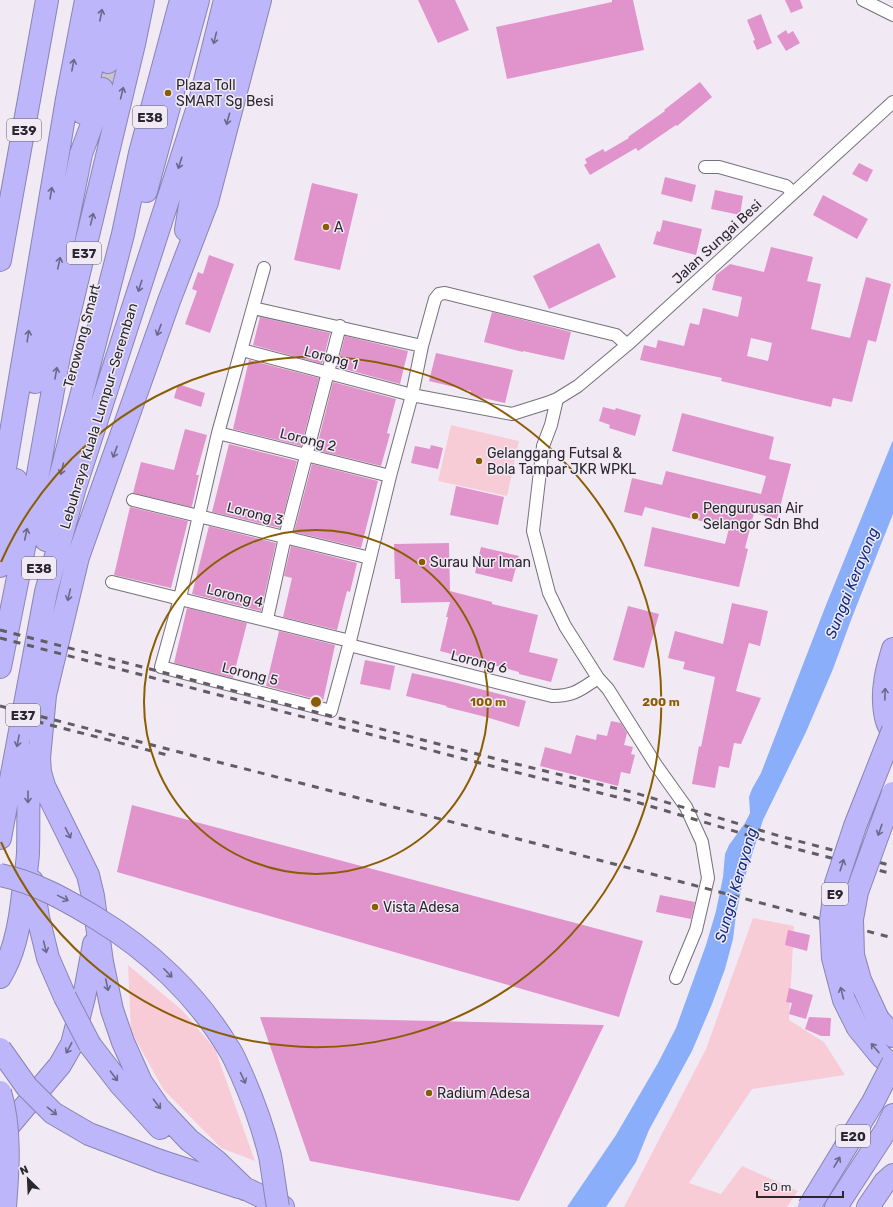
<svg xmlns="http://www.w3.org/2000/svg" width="893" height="1207" viewBox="0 0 893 1207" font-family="Rubik,sans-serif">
<rect width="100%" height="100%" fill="#f1eaf5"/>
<path fill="#f8ccd7" d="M451 425 519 441 507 496 438 481Z
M753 918 794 926 789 1020 824 1042 845 1075 752 1089 689 1183 721 1194 742 1166 798 1191 787 1207H624L706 1049Z
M128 965 182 1010 215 1049 255 1161 221 1148 163 1089 131 1031Z"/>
<path fill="#8aaefa" d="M893 440V514L851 620 833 669 806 732 763 820 742 886 736 915 733 939 725 969 712 1004 692 1051 649 1130 636 1162 606 1207H567L616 1135 658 1063 676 1028 706 945 716 911 723 877 725 854 729 845 745 823 750 813 749 797 752 789 761 773 826 605Z"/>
<path fill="#e193cb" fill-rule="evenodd" d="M418 0H455L469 30 438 43Z
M612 0H633L644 50 507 79 496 27 612 2Z
M785 0H800L803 8 791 13Z
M761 14 772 43 757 50 753 41 755 40 747 20Z
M786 30 788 34 793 31 800 43 786 51 777 36Z
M103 73 106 74 113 73 111 81 105 77H102Z
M700 82 712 97 677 126 676 125 638 151 636 148 590 175 584 165 587 163 585 159 603 149 605 152 629 138 628 137 665 111 664 110Z
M859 163 873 170 867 182 852 174Z
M665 177 696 185 692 202 661 194Z
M312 183 358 194 340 270 294 260Z
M715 190 743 196 740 215 711 209Z
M823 195 868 219 857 239 813 215Z
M663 220 702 229 696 255 653 244 657 231 660 232Z
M599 243 616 277 549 309 533 276Z
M771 247 813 257 807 281 821 284 811 329 850 338 866 277 891 284 876 342 868 340 852 402 833 398 831 407 721 381 722 378 640 360 644 345 656 348 658 340 684 346 690 323 699 325 703 308 738 317 742 297 712 290 716 275 730 264 764 272ZM751 338 772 343 768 361 747 356Z
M209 255 234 264 210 333 185 324 197 291 192 289 198 272 203 274Z
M492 312 571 332 564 360 523 351V352L484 342Z
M260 317 330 333 322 364 253 345Z
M345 336 408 351 400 384 337 367Z
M436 353 513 370 505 403 470 395 471 391 429 381Z
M249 360 319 378 301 446 233 429Z
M333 382 396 399 387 433 390 434 381 466 316 450Z
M178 384 205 393 201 407 174 398Z
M603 407 615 410 616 408 641 415 635 436 609 428 610 425 599 421Z
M682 413 774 437 769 459 791 464 777 519 754 513 745 548 748 549 739 587 644 566 652 527 725 544 729 528 645 507 642 516 624 512 632 478 662 485 666 471 761 494 766 476 672 451Z
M185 429 207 435 196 475H199L192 506 191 507 133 493 141 462 174 470Z
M229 444 297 461 280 528 212 512Z
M431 445 443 448 438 469 411 463 415 446 430 449Z
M312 464 378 481 361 548 294 532Z
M456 486 504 497 498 525 450 515Z
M130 507 188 521 171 588 114 575Z
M209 526 276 543 261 611 192 594Z
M449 543 450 591 492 602V604L538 615 529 652 558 659 551 682 519 674V672L440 651 448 617H446L450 602 401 603 400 579H395L394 544Z
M291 546 357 563 350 592 347 591 337 630 283 617 292 578 284 576Z
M481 547 519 556 512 582 475 573Z
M732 603 768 611 760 646 749 643 736 691 761 698 741 744 734 743 729 768 719 766 715 788 692 784 699 746 701 747 715 677 683 669 685 662 668 658 675 631 723 644Z
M628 606 659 614 644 668 613 660Z
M187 608 247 623 233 678 174 663Z
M279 631 335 645 323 701 266 686Z
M365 660 395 666 390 690 360 684Z
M412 673 453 682 526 701 519 727 486 717 446 707 447 706 406 696Z
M611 721 621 723 627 733 624 745 633 747 631 754 635 755 630 774 621 772 618 786 540 766 545 747 571 754 576 735 596 740 597 734 607 736Z
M132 805 643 941 619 1017 117 872Z
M660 895 695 902 691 919 656 912Z
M788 930 810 935 807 951 785 945Z
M789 988 813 995 806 1019 789 1014 792 1003 786 1002Z
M260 1017 604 1025 519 1201 310 1161Z
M809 1017 831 1018 830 1036H821L805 1029Z"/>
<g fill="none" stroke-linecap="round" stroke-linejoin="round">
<path stroke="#c9c3cd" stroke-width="22" stroke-dasharray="22 11" stroke-linecap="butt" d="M102 89 108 62"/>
<defs>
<path id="minor" d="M863 0 893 15
M705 167H719L786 186 793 193
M264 268 218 433 180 598 161 667 331 711 349 645 390 476 412 395 422 346 435 299 439 294 445 293 616 335 627 345
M253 308 422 346
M242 350 412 395 512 414 547 403 557 399 578 386 627 345 893 102
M557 399 551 425 543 446 533 531 549 593 565 626 598 678 608 689 656 765 686 807 702 842 708 878 696 930 676 978
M218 433 390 476
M133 500 370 558
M112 582 350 641
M267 619 285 537 340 326
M349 645 552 696C574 696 580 690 598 678"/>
<path id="motorway" d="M108 62 121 0
M83 113 104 0
M146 191 198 0
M186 230 191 199 243 0
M0 260 47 0
M35 382 81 154 96 113 102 89
M0 498 67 99 86 0
M46 540 54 501 123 234 140 153 181 0
M0 566 16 480
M893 649C890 660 886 671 885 683 883 694 883 724 893 731
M0 667 32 508 59 356 134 44 143 0
M0 838 46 592 75 487 200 101 225 0
M32 881 38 917 48 958 65 997
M0 977C14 954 19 928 22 902 24 885 27 869 28 853 29 820 27 788 31 755
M878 1019 893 1036
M858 1028 881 1056 893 1066
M90 1045 120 1084 160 1128
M0 1136 60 1065 72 1044 84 997 94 944
M160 1161 239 1187
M232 1182 283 1207
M245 1189 216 1161 189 1140 159 1108 141 1082 123 1042 112 1010 102 962 93 896 88 875 44 786 40 772 39 758 45 695 78 557 169 301 207 202 260 0
M836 1207 886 1130 893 1115
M868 1207 885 1182 893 1175"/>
</defs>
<use href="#minor" stroke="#76707a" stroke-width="14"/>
<use href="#motorway" stroke="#8a84b2" stroke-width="24"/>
<use href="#minor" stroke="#fff" stroke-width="12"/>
<use href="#motorway" stroke="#bdb6fa" stroke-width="22"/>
<path stroke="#615d63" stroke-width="3" stroke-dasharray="7 7" stroke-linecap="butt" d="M0 630 504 761 635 793 783 837 893 866
M0 638 503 769 633 801 781 845 893 874
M0 706 561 850 893 938
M23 718 171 756"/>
<defs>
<path id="motorway-bridge" d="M0 875C35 882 66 900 96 918 149 950 197 995 229 1049 234 1056 237 1065 241 1073 253 1100 263 1127 270 1156 273 1173 275 1190 278 1207
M65 997 90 1045
M878 1019 860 980 853 955 852 919 857 892 893 793
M858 1028 844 1000 833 958 831 920 836 883 855 826 893 730
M0 1049 27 1087 53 1113 89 1134 160 1161
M0 1092C11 1129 8 1169 5 1207
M809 1207 873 1102 893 1063"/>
</defs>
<use href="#motorway-bridge" stroke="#8a84b2" stroke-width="24" stroke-linecap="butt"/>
<use href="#motorway-bridge" stroke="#bdb6fa" stroke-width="22"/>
</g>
<defs><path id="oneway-shaft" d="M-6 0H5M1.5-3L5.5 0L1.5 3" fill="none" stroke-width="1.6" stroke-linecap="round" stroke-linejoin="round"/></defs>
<g stroke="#6c6889">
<use href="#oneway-shaft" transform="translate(101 15) rotate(-79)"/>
<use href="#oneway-shaft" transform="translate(215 38) rotate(104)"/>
<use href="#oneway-shaft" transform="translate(73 65) rotate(-79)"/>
<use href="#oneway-shaft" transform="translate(122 93) rotate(-76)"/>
<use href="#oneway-shaft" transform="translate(228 119) rotate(105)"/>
<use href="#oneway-shaft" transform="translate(180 163) rotate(108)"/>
<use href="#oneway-shaft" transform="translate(51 193) rotate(-81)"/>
<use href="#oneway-shaft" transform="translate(92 219) rotate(-76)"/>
<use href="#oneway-shaft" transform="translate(59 263) rotate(-78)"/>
<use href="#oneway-shaft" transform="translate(140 286) rotate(108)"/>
<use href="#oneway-shaft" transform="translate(159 330) rotate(110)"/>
<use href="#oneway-shaft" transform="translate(28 336) rotate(-81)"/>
<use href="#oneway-shaft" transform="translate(56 373) rotate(-80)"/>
<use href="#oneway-shaft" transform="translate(115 452) rotate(110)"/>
<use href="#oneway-shaft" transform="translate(62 469) rotate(104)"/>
<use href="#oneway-shaft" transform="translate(26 534) rotate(-78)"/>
<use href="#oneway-shaft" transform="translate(69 595) rotate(103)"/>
<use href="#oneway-shaft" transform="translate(885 694) rotate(-88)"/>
<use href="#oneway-shaft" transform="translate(18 741) rotate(101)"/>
<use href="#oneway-shaft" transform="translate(28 797) rotate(90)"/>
<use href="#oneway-shaft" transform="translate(880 830) rotate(109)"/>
<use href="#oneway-shaft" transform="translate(68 833) rotate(63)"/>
<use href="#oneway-shaft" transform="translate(842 865) rotate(-72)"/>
<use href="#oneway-shaft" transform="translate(63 898) rotate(26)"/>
<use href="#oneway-shaft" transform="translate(45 947) rotate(76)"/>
<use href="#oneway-shaft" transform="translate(168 973) rotate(46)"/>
<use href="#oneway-shaft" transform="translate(107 985) rotate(78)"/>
<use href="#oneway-shaft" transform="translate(842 993) rotate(-104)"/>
<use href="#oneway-shaft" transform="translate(69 1048) rotate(118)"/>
<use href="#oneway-shaft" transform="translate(875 1048) rotate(-130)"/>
<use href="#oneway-shaft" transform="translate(114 1076) rotate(53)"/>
<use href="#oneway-shaft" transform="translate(243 1078) rotate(65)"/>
<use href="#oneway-shaft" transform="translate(157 1104) rotate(53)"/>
<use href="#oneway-shaft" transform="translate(52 1111) rotate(39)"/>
<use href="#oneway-shaft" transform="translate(837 1162) rotate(-59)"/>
</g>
<g fill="none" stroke="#8b5d02" stroke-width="2">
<circle cx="316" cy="702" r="172"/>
<path d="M1 562A345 345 0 1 1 1 842"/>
</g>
<g fill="#8b5d02" stroke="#f1eaf5" stroke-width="1.5">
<circle cx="168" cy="93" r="4"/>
<circle cx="326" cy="227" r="4"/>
<circle cx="479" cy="461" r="4"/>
<circle cx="695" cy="516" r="4"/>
<circle cx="422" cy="562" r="4"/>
<circle cx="375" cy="907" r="4"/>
<circle cx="429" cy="1093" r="4"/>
</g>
<g text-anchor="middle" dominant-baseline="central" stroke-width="3" stroke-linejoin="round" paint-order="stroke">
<g fill="#f1eaf5" stroke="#666268" stroke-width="1">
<rect x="133" y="106" width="34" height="22" rx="3"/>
<rect x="7" y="119" width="34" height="22" rx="3"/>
<rect x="67" y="242" width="34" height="22" rx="3"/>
<rect x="22" y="557" width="34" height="22" rx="3"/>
<rect x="6" y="704" width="34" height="22" rx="3"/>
<rect x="822" y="883" width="26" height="22" rx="3"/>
<rect x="836" y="1125" width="34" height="22" rx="3"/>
</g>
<g font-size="13" font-weight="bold" fill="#2a282c">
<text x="150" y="117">E38</text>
<text x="24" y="130">E39</text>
<text x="84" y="253">E37</text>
<text x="39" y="568">E38</text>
<text x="23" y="715">E37</text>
<text x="835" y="894">E9</text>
<text x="853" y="1136">E20</text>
</g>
<g font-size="14" fill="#2a282c" stroke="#f1eaf5" text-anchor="start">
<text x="176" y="85">Plaza Toll<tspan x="176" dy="16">SMART Sg Besi</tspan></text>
<text x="334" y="227">A</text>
<text x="487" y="453">Gelanggang Futsal &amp;<tspan x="487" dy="16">Bola Tampar JKR WPKL</tspan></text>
<text x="703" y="508">Pengurusan Air<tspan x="703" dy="16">Selangor Sdn Bhd</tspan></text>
<text x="430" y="562">Surau Nur Iman</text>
<text x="383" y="907">Vista Adesa</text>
<text x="437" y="1093">Radium Adesa</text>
</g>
<g font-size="14" fill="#2a282c" stroke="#f1eaf5">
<text transform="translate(717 242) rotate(-43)">Jalan Sungai Besi</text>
<text transform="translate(82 336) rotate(-75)">Terowong Smart</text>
<text transform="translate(331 358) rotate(15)">Lorong 1</text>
<text transform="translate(99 416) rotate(-73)">Lebuhraya Kuala Lumpur–Seremban</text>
<text transform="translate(308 440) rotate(14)">Lorong 2</text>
<text transform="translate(255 514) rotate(14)">Lorong 3</text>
<text transform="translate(235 596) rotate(14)">Lorong 4</text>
<text transform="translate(479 662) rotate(14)">Lorong 6</text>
<text transform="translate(250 674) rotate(14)">Lorong 5</text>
</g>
<g font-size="15" font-style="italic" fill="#0f2d82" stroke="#f1eaf5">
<text transform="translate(852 583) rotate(-68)">Sungai Kerayong</text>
<text transform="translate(736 885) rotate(-74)">Sungai Kerayong</text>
</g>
</g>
<circle cx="316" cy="702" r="6" fill="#8b5d02" stroke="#f1eaf5" stroke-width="2"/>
<g font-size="12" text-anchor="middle" font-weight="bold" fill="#8b5d02" stroke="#f1eaf5" stroke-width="3" stroke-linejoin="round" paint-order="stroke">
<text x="488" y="706">100 m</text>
<text x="661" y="706">200 m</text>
</g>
<g transform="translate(28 1179) rotate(336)" stroke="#f1eaf5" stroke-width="3" paint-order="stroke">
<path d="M0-3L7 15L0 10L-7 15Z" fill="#2a282c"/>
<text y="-6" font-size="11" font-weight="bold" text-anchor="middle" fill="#2a282c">N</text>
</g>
<path d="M757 1191v6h86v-6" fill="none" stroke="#2a282c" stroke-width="2"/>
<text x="763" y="1191" font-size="12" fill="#2a282c" stroke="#f1eaf5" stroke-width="3" paint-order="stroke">50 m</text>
</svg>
